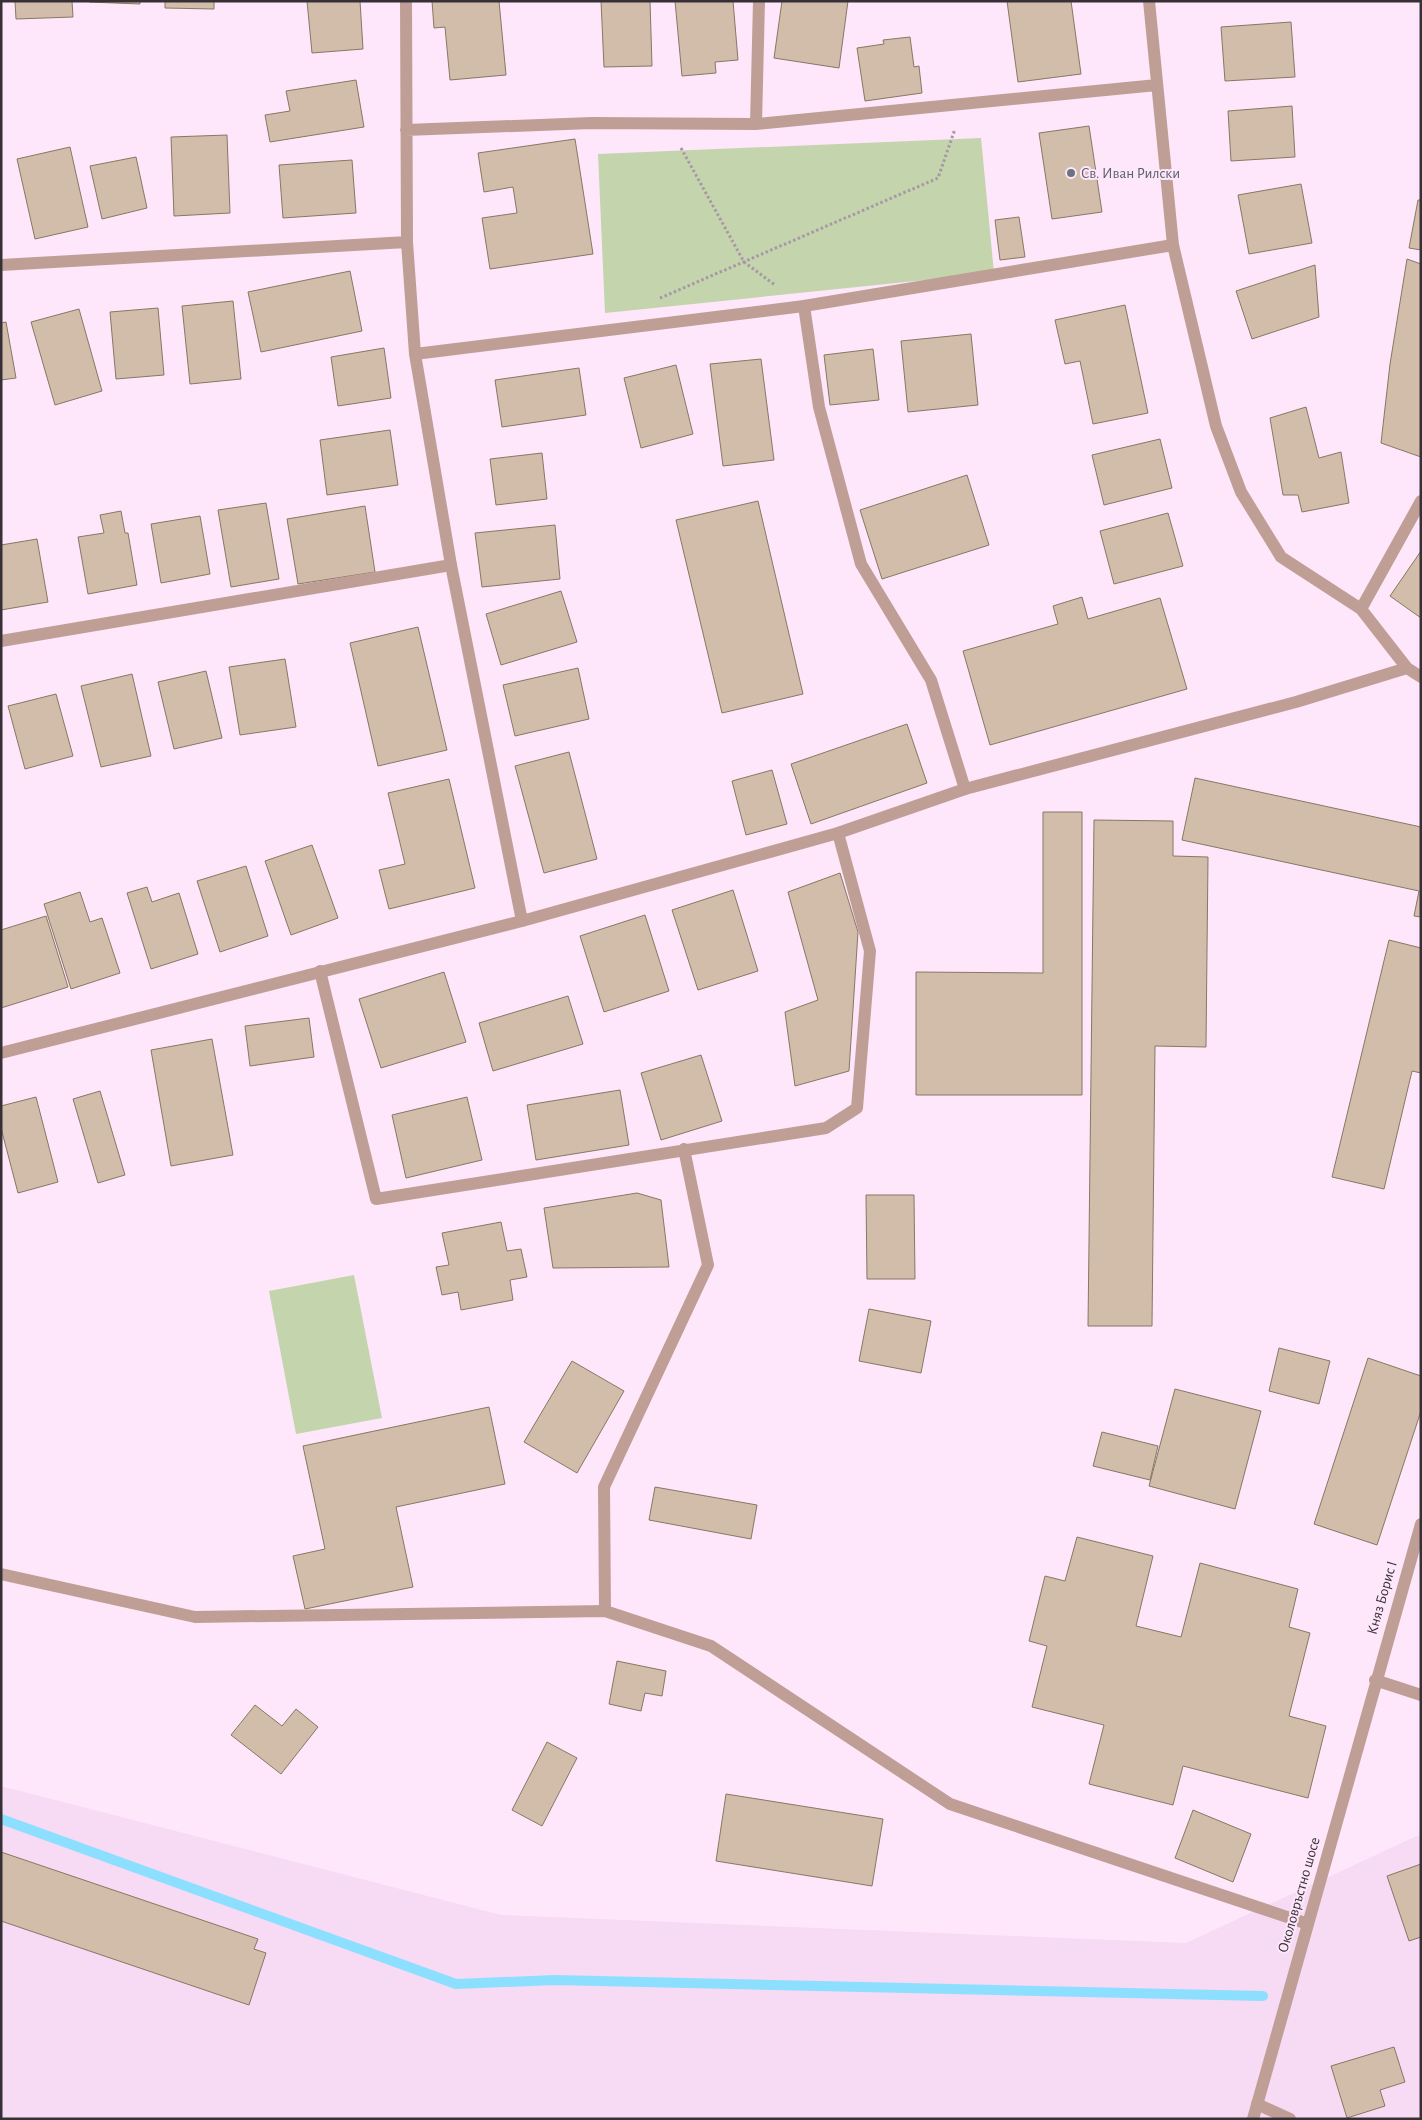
<svg xmlns="http://www.w3.org/2000/svg" width="1422" height="2120" viewBox="0 0 1422 2120" font-family="'Alegreya Sans',sans-serif">
<rect width="100%" height="100%" fill="#fee7fb"/>
<path fill="#f7daf3" d="M1 1786 501 1915 1186 1943 1421 1834V2119H1Z"/>
<path fill="#c4d4ac" d="M981 138 994 273 605 313 598 154Z
M354 1275 382 1418 296 1434 269 1291Z"/>
<g fill="none" stroke-linecap="round" stroke-linejoin="round">
<path stroke="#8ddfff" stroke-width="10" d="M1 1819 456 1984 555 1980 1263 1996"/>
</g>
<path fill="#d1bda9" stroke="#887764" d="M15 1H72L73 17 16 19Z
M89 1H140V4L89 2Z
M165 1H214V9L165 8Z
M307 1H360L363 49 312 53Z
M432 1H499L506 75 450 80 445 27 434 28Z
M601 1H650L652 66 604 67Z
M675 1H733L738 60 715 62 716 73 682 76Z
M782 1H848L839 68 774 58Z
M1007 1H1071L1081 74 1018 82Z
M1291 22 1295 77 1225 81 1221 27Z
M910 37 914 67 919 66 922 93 865 101 857 48 884 44 883 40Z
M356 80 364 127 270 142 265 115 290 111 286 91Z
M1292 106 1295 157 1231 161 1228 111Z
M1089 126 1102 212 1052 219 1039 133Z
M227 135 230 213 174 216 171 137Z
M575 139 593 254 490 269 482 218 517 213 513 187 484 192 478 153Z
M70 147 88 227 35 239 17 159Z
M136 157 147 208 102 219 90 166Z
M352 160 356 213 283 218 279 165Z
M1301 184 1312 243 1249 254 1238 195Z
M1418 200H1421V250L1409 248Z
M1019 217 1025 257 1000 260 995 220Z
M1407 259 1421 264V457L1381 443 1390 364Z
M1315 265 1319 317 1252 339 1236 291Z
M350 271 362 331 261 352 248 292Z
M233 301 241 379 190 384 182 306Z
M1125 305 1148 413 1093 424 1080 361 1065 364 1055 320Z
M158 308 164 375 116 379 110 312Z
M79 309 102 391 55 405 31 322Z
M6 322 16 378 1 380V323Z
M971 334 978 405 908 412 901 341Z
M384 348 391 398 338 406 331 357Z
M873 349 879 400 830 405 824 355Z
M761 359 774 460 723 466 710 364Z
M676 365 693 434 641 448 624 378Z
M579 368 586 415 502 427 495 380Z
M1306 407 1319 458 1341 452 1349 503 1302 512 1298 495H1283L1270 418Z
M390 430 398 485 327 495 320 440Z
M1160 439 1172 488 1104 505 1092 455Z
M542 453 547 499 496 505 490 459Z
M967 475 989 545 882 579 860 510Z
M758 501 803 694 722 713 676 520Z
M266 503 279 579 231 587 218 510Z
M365 506 375 572 298 584 287 519Z
M121 511 125 533H128L137 585 88 594 78 537 104 533 100 515Z
M1168 513 1183 566 1114 584 1100 531Z
M200 516 210 574 161 583 151 524Z
M555 525 560 579 482 587 475 533Z
M37 539 48 602 1 610V545Z
M1421 551V618L1390 596Z
M561 591 577 642 501 665 486 614Z
M1082 597 1088 619 1160 598 1187 689 990 745 963 651 1058 624 1053 606Z
M418 627 447 750 378 766 350 643Z
M285 659 296 727 240 735 229 667Z
M578 668 589 719 515 736 503 685Z
M206 671 222 738 174 749 158 682Z
M132 674 151 756 101 767 81 686Z
M56 694 73 756 25 769 8 706Z
M907 724 927 783 811 824 791 764Z
M569 752 597 859 544 873 515 766Z
M772 770 787 824 746 835 732 781Z
M1195 778 1421 827V917L1414 916 1419 891 1182 840Z
M449 779 475 888 389 909 379 870 405 864 388 793Z
M1043 812H1082V1095H916V972L1043 973Z
M1094 820 1173 821V856L1208 857 1206 1047 1155 1046 1152 1326H1088Z
M312 845 338 918 291 935 265 861Z
M246 866 268 936 220 952 197 881Z
M840 873 858 932 849 1071 795 1086 785 1012 818 1000 788 892Z
M147 887 152 902 179 893 198 954 151 969 127 893Z
M733 890 758 971 698 990 672 910Z
M80 892 90 922 102 918 120 973 71 989 44 904Z
M645 915 669 991 604 1012 580 936Z
M46 916 68 987 1 1008V930Z
M1389 940 1421 948V1073L1412 1071 1384 1189 1332 1177Z
M444 972 466 1042 381 1068 359 999Z
M568 996 583 1044 493 1071 479 1023Z
M309 1018 314 1057 250 1066 245 1026Z
M212 1039 233 1155 171 1166 151 1050Z
M701 1055 722 1121 661 1140 641 1073Z
M620 1090 629 1145 536 1160 527 1105Z
M100 1091 125 1175 98 1183 73 1099Z
M36 1097 58 1182 18 1193 1 1128V1106Z
M467 1097 482 1160 406 1178 392 1115Z
M637 1193 661 1200 669 1267 553 1268 544 1208Z
M866 1195H914L915 1279H867Z
M501 1222 507 1251 521 1249 527 1277 510 1280 513 1300 461 1310 458 1292 442 1295 436 1267 449 1265 442 1233Z
M869 1309 931 1321 921 1373 859 1361Z
M1279 1348 1330 1361 1319 1404 1269 1391Z
M1368 1358 1421 1376V1411L1377 1545 1314 1524Z
M572 1361 624 1391 577 1473 524 1442Z
M1175 1389 1261 1411 1235 1509 1149 1486Z
M489 1407 505 1484 396 1507 413 1587 305 1609 293 1556 325 1549 303 1446Z
M1102 1432 1158 1446 1150 1480 1093 1466Z
M655 1487 757 1505 751 1539 649 1520Z
M1077 1537 1153 1556 1136 1626 1181 1637 1200 1563 1298 1589 1289 1627 1310 1633 1289 1716 1326 1726 1308 1798 1183 1766 1173 1805 1089 1784 1104 1725 1032 1707 1047 1646 1029 1641 1045 1576 1065 1581Z
M617 1661 666 1671 662 1696 645 1693 641 1711 609 1704Z
M255 1705 282 1726 296 1709 318 1727 281 1774 231 1735Z
M547 1742 577 1758 542 1826 512 1810Z
M726 1794 883 1819 872 1886 716 1861Z
M1193 1810 1251 1834 1233 1882 1175 1858Z
M1 1852 258 1939 254 1949 266 1953 249 2005 1 1921Z
M1421 1864V1937L1409 1941 1387 1876Z
M1394 2047 1405 2082 1380 2090 1385 2106 1347 2118 1331 2066Z"/>
<g fill="none" stroke-linecap="round" stroke-linejoin="round">
<path stroke="#a897a6" stroke-width="3" stroke-dasharray="2.5 2.5" stroke-linecap="butt" d="M681 148 744 262 775 285
M660 298 938 178 955 129"/>
<path stroke="#bf9f95" stroke-width="12" d="M804 306 819 407 861 564 931 680 965 789
M320 971 376 1199 826 1128 857 1108 870 951 838 833
M605 1611 604 1487 708 1265 684 1149
M1257 2104 1290 2119"/>
<path stroke="#bf9f95" stroke-width="12" d="M406 1 407 242 415 354 451 565 522 921
M1149 1 1173 245 1216 426 1241 492 1281 557 1361 609 1407 668 1421 677
M756 124 759 1
M406 130 591 123 756 124 1157 85
M1 265 407 242
M415 354 804 306 1173 245
M1361 609 1421 501
M1 641 451 565
M1 1053 522 921 838 833 965 789 1296 702 1407 668
M1 1574 195 1617 605 1611 711 1646 950 1804 1308 1924
M1375 1680 1421 1695
M1253 2119 1421 1524"/>
</g>
<circle fill="#6b7280" stroke="#fee7fb" stroke-width="2" cx="1071" cy="173" r="5"/>
<g text-anchor="middle" dominant-baseline="central" stroke-width="4" stroke-linejoin="round" paint-order="stroke">
<g font-size="15" fill="#5b616d" stroke="#fee7fb" text-anchor="start">
<text x="1081" y="173">Св. Иван Рилски</text>
</g>
<g font-size="15" fill="#383037" stroke="#fee7fb">
<text transform="translate(1382 1598) rotate(-74)">Княз Борис I</text>
<text transform="translate(1299 1895) rotate(-74)">Околовръстно шосе</text>
</g>
</g>
<rect width="1422" height="2120" fill="none" stroke="#383037" stroke-width="5"/>
</svg>
